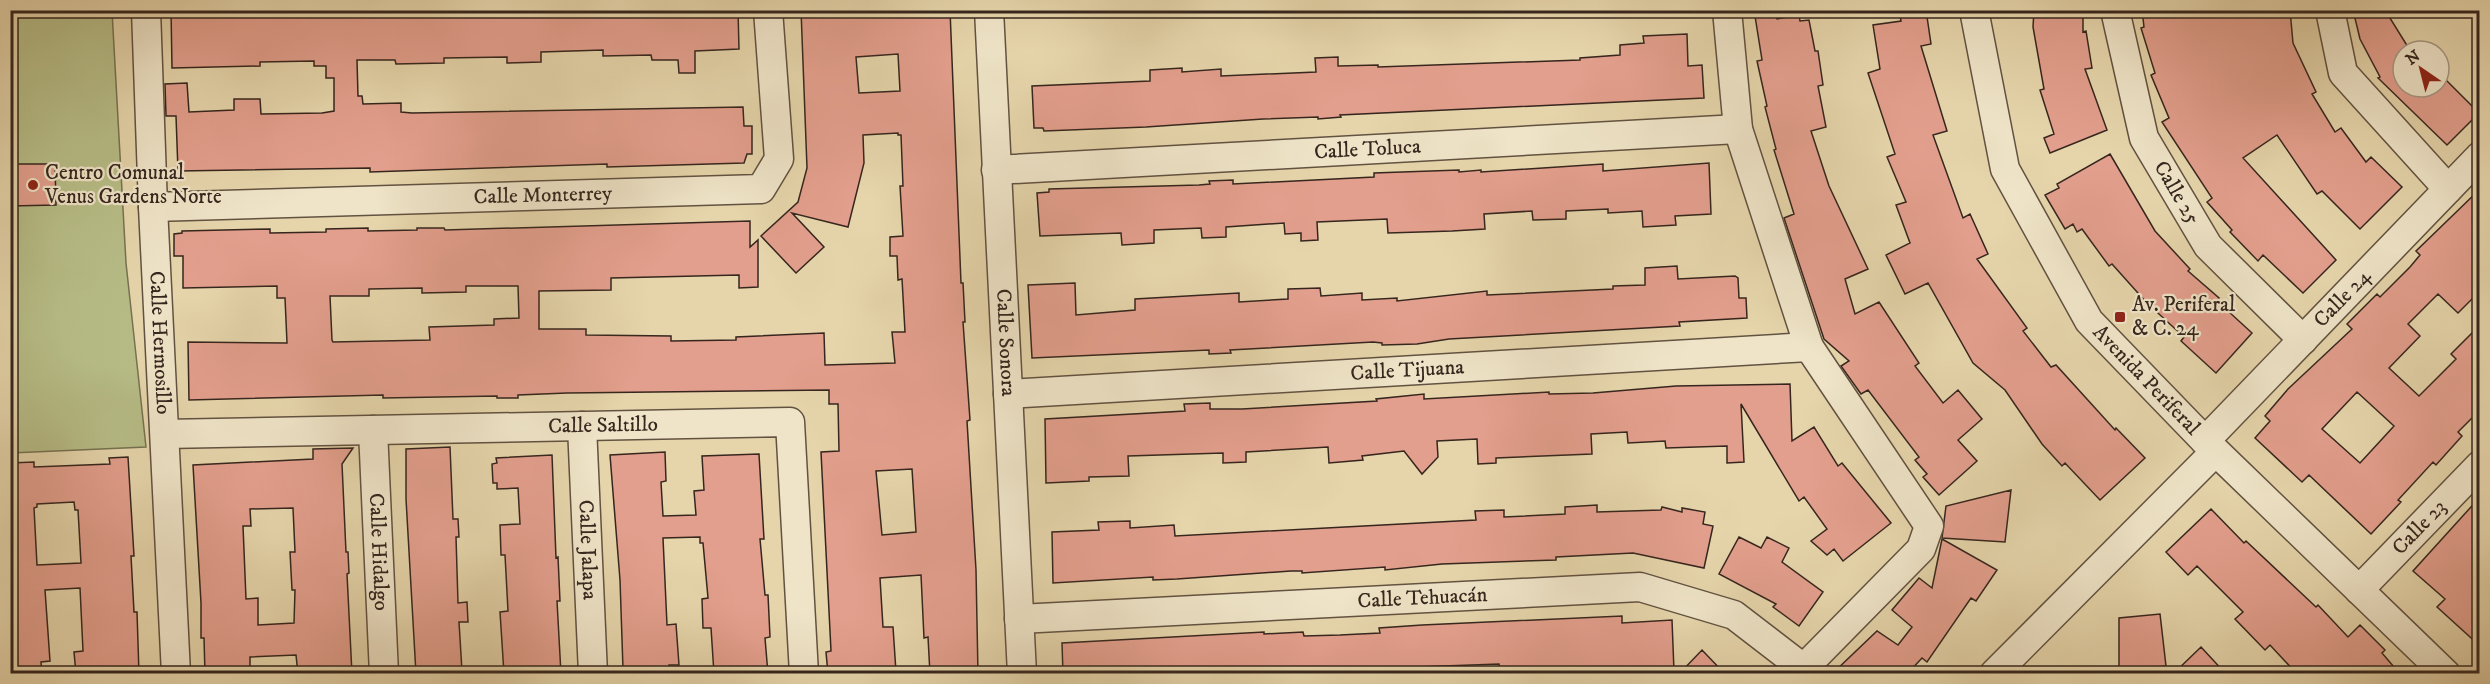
<svg xmlns="http://www.w3.org/2000/svg" width="2490" height="684" viewBox="0 0 2490 684" font-family="'IM FELL DW Pica',serif">
<rect width="100%" height="100%" fill="#e6d5ab"/>
<filter id="stains"><feTurbulence type="fractalNoise" baseFrequency=".00333" numOctaves="4"/><feColorMatrix values="0 0 0 0 .2 0 0 0 0 .09 0 0 0 0 .02 0 0 0 .5 -.17"/></filter>
<radialGradient id="worn" r=".72"><stop offset=".6" stop-color="#630" stop-opacity="0"/><stop offset="1" stop-color="#630" stop-opacity=".3"/></radialGradient>
<path fill="#b7bd87" stroke="#767252" stroke-width="1.5" d="M10 11H112L126 263 146 447 11 453Z"/>
<path fill="#e39f8d" stroke="#36261e" stroke-width="1.5" fill-rule="evenodd" d="M171 10H738L739 49 695 51V73H679L678 60H652L651 55 603 56V50L541 52V62L507 63V57L444 58V63L396 64 395 60H357L358 96H362L363 104 401 103V112L412 113 743 107 744 126H752V154H747L744 163 607 167V164L370 172V168L178 171 176 116H166L165 84 187 83 189 112 234 110V99H260L261 114 322 113 334 111V78H326V66H314V61L260 62V66L172 68Z
M801 10H950L961 283H963L965 322H963L970 420 967 421 976 570 978 674H930L928 637 924 638 921 575 880 578 883 627H893L896 672 828 674 826 652 831 651 821 452 839 451 838 404H829V390L567 393 518 395V398H497V396L383 398V395L189 400 188 342 287 343 285 298H277V286L183 288V256H174V234L182 233V231L270 229V233L326 232V229L368 228V231L417 230V228H444L445 230 750 221V247L758 240V287L739 288V275L611 278V290L539 291V329H586V335L671 336V341L736 340V337L824 333 825 365 895 363 892 332H905L902 279 898 280 897 256H890V237L903 236 900 186H903L901 135H898V133L863 135 864 163 848 227 792 213 824 247 796 273 761 236 798 202 807 168ZM898 54 900 91 859 93 856 57ZM466 286H518L519 318 494 319V325L429 327 430 340 333 342 332 340 330 296H369V289L422 288V293L466 292ZM912 469 916 532 882 535 876 471Z
M1899 10H1926L1931 44 1921 46 1947 131 1933 135 1963 218 1970 214 1988 254 1977 259 2027 328 2023 331 2051 367 2056 365 2115 430 2116 428 2145 458 2100 500 2065 463 2062 466 2042 444 2005 390 1973 363 1928 283 1905 294 1886 255 1910 243 1896 205 1906 202 1887 157 1895 154 1868 73 1880 69 1873 25 1901 21Z
M2034 10H2083V32L2086 31 2092 68 2085 69 2107 130 2050 153 2044 138 2054 134 2040 90 2044 89 2033 27Z
M2142 10H2290L2293 43 2316 92 2312 94 2335 132 2341 128 2366 162 2371 157 2402 187 2360 229 2322 191 2317 194 2277 135 2243 158 2336 260 2303 293 2263 255 2258 261 2230 232 2232 230 2207 202 2212 198 2162 122 2169 118 2151 75 2155 73 2141 28 2144 27Z
M2353 10H2385L2408 47 2403 50V87H2439V73L2479 113 2447 145 2378 78 2380 77 2360 39Z
M1775 12 1777 19 1799 15 1800 21 1809 20 1815 51H1818L1823 85 1818 86 1826 127 1811 131 1829 186 1868 269 1845 279 1855 314 1879 302 1919 363 1915 366 1943 403 1958 390 1982 419 1958 440 1977 461 1939 495 1923 477 1927 474 1915 460 1919 457 1868 390 1861 394 1841 366 1849 361 1824 339 1784 218 1794 214 1774 150 1776 149 1765 107 1767 106 1757 61 1762 60 1755 16Z
M1687 34 1688 66 1702 65 1704 98 1340 115 1341 117 1318 119V117L1263 119 1146 127 1044 131 1043 128H1034L1032 86 1150 81V70L1182 68V72L1221 69V76L1316 72 1315 58 1338 57V66L1378 65V67L1580 60V58L1620 55V45L1644 43 1643 36Z
M2110 154 2155 231 2190 269 2188 271 2219 298 2217 301 2252 333 2216 373 2181 341 2184 337 2146 302 2112 264 2109 266 2082 229 2077 232 2073 224 2065 229 2045 195 2059 188 2057 184Z
M1709 163 1711 214 1675 216 1676 225 1643 227 1642 211 1608 213V209L1566 211V219L1533 220 1532 211 1484 214 1485 229 1452 231 1388 233 1387 219 1317 222 1318 240 1301 241V233L1285 234 1284 223 1226 227V237L1202 238 1201 228 1154 230V243L1122 245 1121 233 1040 236 1037 193 1049 192V189L1199 185 1210 184 1209 181 1233 180V184L1374 177V173L1459 170V172L1481 170V172L1603 164V171Z
M10 164H55L56 205 10 206Z
M2480 189V291L2458 313 2438 294 2408 324 2420 336 2389 368 2419 396 2456 359 2451 354 2480 325V410L2458 432 2462 436 2436 465 2433 462 2398 500 2401 502 2371 534 2309 475 2302 482 2255 438 2270 421 2265 416 2288 389 2352 329 2347 324 2377 294 2380 297 2410 267 2420 255 2416 251ZM2357 392 2394 426 2360 463 2322 429Z
M1677 266 1678 279 1735 276 1738 278 1739 298H1746L1747 318 1679 322 1680 326 1449 339 1417 344 1382 345V343L1373 342 1230 350 1231 353 1209 354V350L1032 358 1028 285 1075 283 1076 315 1135 310V299L1239 293V302L1288 299V289L1320 288 1321 296 1362 293V300L1397 298V301L1487 291V295L1613 289V286L1645 285V268Z
M1790 384 1792 441 1814 427 1838 466 1842 463 1891 523 1843 561 1834 549 1827 555 1811 541 1827 529 1804 497 1799 501 1741 404 1744 462 1727 463V446L1666 448 1665 441 1628 443 1627 432 1591 434 1592 454 1496 458V463L1478 464 1477 439 1437 441 1438 457 1422 474 1404 451 1362 456 1363 460 1329 463 1328 447 1246 452V462L1223 463V453L1128 456 1129 476 1089 477V481L1046 483 1045 419 1185 411 1184 404 1210 403V409H1242L1377 401 1376 399 1424 394V399L1549 392V394L1593 393 1676 386Z
M450 447 453 519H458L459 537H456L458 603 467 602 468 622H459L462 671 416 674 406 499V449Z
M353 448 342 464 346 552H348L349 573 347 574 352 674H298L296 655 250 657V674H205L204 638H201V603L193 465 313 459V449ZM293 508 295 552H290L292 590H295L294 623 258 625V598L246 599 243 526H251L250 509Z
M665 452 666 481 661 482 663 516 696 515 694 491 704 490 702 456 759 454 764 539H760L765 595H768L770 637 765 638 768 674H714L711 628H703L702 599 708 598 703 543H700V537L663 538 667 625 676 624 679 665H669V674H642V667L623 669 620 580 610 455Z
M552 455 556 558 558 557 560 601H557L561 674H504L500 612 508 611 505 555H501L500 525 520 524 518 488 497 489V483H493L492 464 497 463 496 458Z
M128 457 134 556H131L134 612H137L139 674H76L74 652 83 651 80 588 45 590 50 661 41 662 42 674H10V463L34 462V467L110 464 109 458ZM74 502 75 510H78L81 563 37 565 34 508 37 507V504Z
M2011 490 2005 542 1942 538 1946 506Z
M2480 497V646L2437 607 2445 599 2413 571Z
M1597 505V512L1661 510 1662 507 1682 512V508L1705 512 1703 524 1713 526 1704 568 1633 553 1556 557V560L1442 564 1385 570V567L1302 573V571H1291L1177 579 1153 580V577L1053 583 1052 532 1099 530 1098 522 1130 521V528L1174 525 1175 536 1476 520 1475 511 1504 510V517L1565 514V507Z
M2211 509 2244 543 2246 541 2316 607 2318 605 2348 637 2360 625 2385 650 2382 653 2400 674H2297L2270 645 2265 650 2235 619 2243 612 2197 566 2188 575 2166 552Z
M1739 537 1761 548 1767 537 1789 548 1782 562 1823 592 1799 626 1773 607 1776 604 1719 574Z
M1942 539 1997 570 1976 601 1971 598 1927 662 1922 658 1907 674H1832L1877 631 1898 645 1912 627 1892 610 1919 578 1932 588Z
M2160 614 2166 666 2119 671V618Z
M1622 616V623L1672 620 1674 671 1640 673V667L1584 669V674H1500L1499 664 1416 667 1417 674H1063L1062 643 1264 632V634L1303 632 1304 636 1340 635 1380 633 1379 628 1422 625Z
M2201 647 2226 674H2173Z
M1702 650 1725 674H1679Z"/>
<g fill="none" stroke-linecap="round" stroke-linejoin="round">
<defs>
<g id="minor">
<path id="s1" d="M146 10 153 207 176 674"/>
<path id="s2" d="M989 10 1022 674"/>
<path d="M1727 10 1738 129 1809 347 1929 526 1921 549 1798 674"/>
<path id="s3" d="M1974 10 2005 169 2089 321 2205 441 2446 674"/>
<path id="s4" d="M2115 10 2144 138 2208 246 2303 340"/>
<path d="M2330 10 2343 73 2448 189"/>
<path id="s5" d="M996 170 1738 129"/>
<path id="s6" d="M153 207 761 189 779 159 768 10"/>
<path id="s7" d="M1008 394 1809 347"/>
<path id="s8" d="M582 426 593 674"/>
<path id="s9" d="M373 430 384 674"/>
<path id="s10" d="M165 434 790 422 804 674"/>
<path id="s11" d="M2205 441 2480 156"/>
<path id="s12" d="M2359 590 2480 465"/>
<path id="s13" d="M1019 619 1640 587 1734 615 1803 668"/>
<path d="M1994 674 2215 452"/>
</g>
</defs>
<use href="#minor" stroke="#625241" stroke-width="31"/>
<use href="#minor" stroke="#efe4c8" stroke-width="28"/>
</g>
<g fill="#8f2418" stroke="#efe4c8" stroke-width="2">
<circle cx="33" cy="185" r="6"/>
<rect x="2114" y="311" width="12" height="12" rx="3"/>
</g>
<g text-anchor="middle" dominant-baseline="central" stroke-width="4.5" stroke-linejoin="round" paint-order="stroke">
<g font-size="21" fill="#36261e" stroke="#efe4c8">
<text stroke="none"><textPath href="#s5" startOffset="372">Calle Toluca</textPath></text>
<text stroke="none"><textPath href="#s4" startOffset="195">Calle 25</textPath></text>
<text stroke="none"><textPath href="#s6" startOffset="390">Calle Monterrey</textPath></text>
<text stroke="none"><textPath href="#s11" startOffset="198">Calle 24</textPath></text>
<text stroke="none"><textPath href="#s1" startOffset="333">Calle Hermosillo</textPath></text>
<text stroke="none"><textPath href="#s2" startOffset="333">Calle Sonora</textPath></text>
<text stroke="none"><textPath href="#s7" startOffset="400">Calle Tijuana</textPath></text>
<text stroke="none"><textPath href="#s3" startOffset="418">Avenida Periferal</textPath></text>
<text stroke="none"><textPath href="#s10" startOffset="438">Calle Saltillo</textPath></text>
<text stroke="none"><textPath href="#s12" startOffset="87">Calle 23</textPath></text>
<text stroke="none"><textPath href="#s8" startOffset="124">Calle Jalapa</textPath></text>
<text stroke="none"><textPath href="#s9" startOffset="122">Calle Hidalgo</textPath></text>
<text stroke="none"><textPath href="#s13" startOffset="404">Calle Tehuacán</textPath></text>
</g>
<g font-size="21" fill="#36261e" stroke="#efe4c8" text-anchor="start">
<text x="45" y="173">Centro Comunal<tspan x="45" dy="24">Venus Gardens Norte</tspan></text>
<text x="2132" y="305">Av. Periferal<tspan x="2132" dy="24">&amp; C. 24</tspan></text>
</g>
</g>
<rect width="2490" height="684" fill="none" stroke="#e6d5ab" stroke-width="36"/>
<rect x="12" y="12" width="2466" height="660" fill="none" stroke="#36261e" stroke-width="3"/>
<rect x="18" y="18" width="2454" height="648" fill="none" stroke="#36261e" stroke-width="1.5"/>
<g transform="translate(2421 69) rotate(325)"><circle r="28" fill="#efe4c8" stroke="#a59884" stroke-width="1.5"/>
<path d="M0-4.5L10 22L0 15L-10 22Z" fill="#8f2418"/>
<text y="-9" font-size="16" font-weight="bold" text-anchor="middle" fill="#36261e">N</text>
</g>
<rect width="100%" height="100%" filter="url(#stains)"/>
<rect width="100%" height="100%" fill="url(#worn)"/>
</svg>
